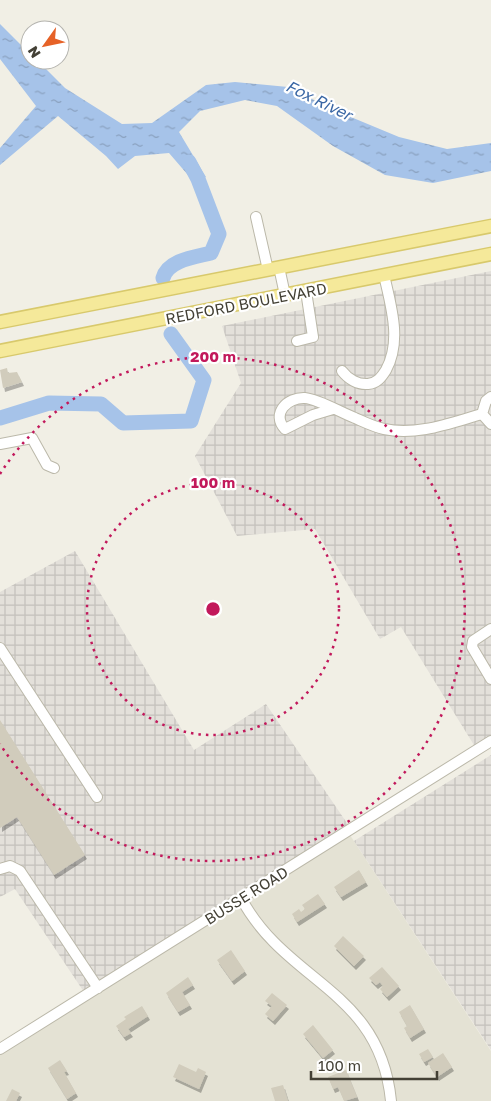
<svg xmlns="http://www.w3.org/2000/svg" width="491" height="1101" viewBox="0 0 491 1101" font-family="'Golos Text',sans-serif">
<defs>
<pattern id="industrial-grid" width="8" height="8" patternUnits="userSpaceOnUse" patternTransform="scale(1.25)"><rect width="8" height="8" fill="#e3e0da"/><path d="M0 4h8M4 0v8" fill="none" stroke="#c4c1bc"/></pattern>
<pattern id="water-ripples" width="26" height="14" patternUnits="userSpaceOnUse" patternTransform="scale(1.25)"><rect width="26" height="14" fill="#a6c3e9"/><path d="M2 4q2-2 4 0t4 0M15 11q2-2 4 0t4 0" fill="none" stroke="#89a0be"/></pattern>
<filter id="shadow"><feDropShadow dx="2" dy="4" stdDeviation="0" flood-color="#0004"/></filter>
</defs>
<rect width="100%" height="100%" fill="#f1efe5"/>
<path fill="#e4e2d4" d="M350 835 491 1051V1101H0V1054Z"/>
<path fill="url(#industrial-grid)" d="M491 271V741L477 750 401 627 380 639 315 529 237 536 195 456 241 383 222 326Z
M75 551 194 750 266 704 351 829 86 995 15 889 0 897V592Z
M491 755V1050L354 841Z"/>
<path fill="url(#water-ripples)" d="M0 24 30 54V60H37L65 88 122 124 152 123 206 85 235 82 288 87 334 110 399 137 447 149 491 143V171L433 183 385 175 333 146 277 106 245 100 200 111 179 132 206 177 194 182 169 153 135 156 118 169 106 156 58 116 0 165V148L36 106 0 59Z"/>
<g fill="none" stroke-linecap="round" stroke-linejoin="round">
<path stroke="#a6c3e9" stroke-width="15" d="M163 278C168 260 195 257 211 253L219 234 198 179 189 162
M0 418 49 403 101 404 123 423 191 421 204 380 171 334"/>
</g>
<path fill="#d1ccbc" filter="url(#shadow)" d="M7 368 8 373 17 372 22 382 3 388 0 370Z
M0 720 85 855 54 875 17 817 0 828Z
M359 870 366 882 341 897 334 887Z
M318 894 325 904 297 922 292 914 299 909 301 912 305 909 302 905Z
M343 936 364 956 354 966 334 946Z
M231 950 245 971 232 981 217 960Z
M382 967 399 986 387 997 380 989 383 986 380 982 376 985 369 978Z
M188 977 193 985 182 992 190 1005 178 1012 166 993Z
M272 993 287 1005 273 1021 265 1014 272 1006 265 1001Z
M410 1005 424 1029 410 1038 404 1028 407 1026 399 1012Z
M142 1006 148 1016 128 1029 131 1033 124 1037 116 1026 126 1019 124 1017Z
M313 1025 333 1050 323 1058 303 1034Z
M428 1049 433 1057 424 1062 419 1054Z
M443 1053 452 1067 437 1077 428 1063Z
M60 1060 67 1071 64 1072 76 1093 67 1099 48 1068Z
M179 1064 196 1072 198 1068 206 1072 199 1089 173 1077Z
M346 1070 357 1097 344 1101 338 1087 333 1089 328 1077Z
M283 1085 288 1101H275L271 1088Z
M12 1089 20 1093 16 1101H6Z"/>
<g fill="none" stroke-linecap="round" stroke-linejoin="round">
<defs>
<path id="minor" d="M256 217 268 270
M279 267 285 295
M297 341 313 337 306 291
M342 371C348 379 358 385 368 384 377 383 381 378 386 370 402 341 391 306 384 275
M491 397 486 401 482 414 491 424
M333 409 313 415 285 429C271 414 287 397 305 398 318 399 342 413 355 418 364 422 374 427 384 429 417 436 450 423 482 414
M0 444 32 438 47 465 54 468
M491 629 473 641 472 647 491 679
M0 648 97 797
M0 869 10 866 20 871 98 988
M241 898C287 984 380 989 391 1101
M0 1049 491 741"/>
<path id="major" d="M0 322 491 226
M0 351 491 254"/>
</defs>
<use href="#minor" stroke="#bbb8a9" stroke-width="12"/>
<use href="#major" stroke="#d8c96c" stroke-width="15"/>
<use href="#minor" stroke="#fff" stroke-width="10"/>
<use href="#major" stroke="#f5e99a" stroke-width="12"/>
</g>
<g fill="none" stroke="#c2185b" stroke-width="2.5" stroke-dasharray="2.5 5">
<circle cx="213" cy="609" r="126"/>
<path d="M0 474A252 252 0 1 1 0 744"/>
</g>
<g text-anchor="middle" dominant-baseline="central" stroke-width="4.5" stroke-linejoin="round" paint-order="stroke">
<g font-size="15" fill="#434035" stroke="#fff">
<text transform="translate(246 303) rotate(-11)">REDFORD BOULEVARD</text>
<text transform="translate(246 895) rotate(-32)">BUSSE ROAD</text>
</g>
<g font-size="16" font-style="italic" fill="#3966a4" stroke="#fff">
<text transform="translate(319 100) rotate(26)">Fox River</text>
</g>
</g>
<circle cx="213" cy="609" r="8" fill="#c2185b" stroke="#fff" stroke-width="2.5"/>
<g font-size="15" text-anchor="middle" font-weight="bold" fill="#c2185b" stroke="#fff" stroke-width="4.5" stroke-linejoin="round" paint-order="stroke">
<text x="213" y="362">200 m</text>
<text x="213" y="488">100 m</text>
</g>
<g transform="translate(45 45) rotate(237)"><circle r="24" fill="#ffffff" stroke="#b4b3ae"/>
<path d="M0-4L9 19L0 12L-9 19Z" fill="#e66227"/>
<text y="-8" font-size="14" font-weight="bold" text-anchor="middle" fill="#434035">N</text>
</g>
<path d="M311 1071v8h126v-8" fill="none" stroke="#434035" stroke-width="2.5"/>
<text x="318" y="1071" font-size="15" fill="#434035" stroke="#ffffff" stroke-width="4" paint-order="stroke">100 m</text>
</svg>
